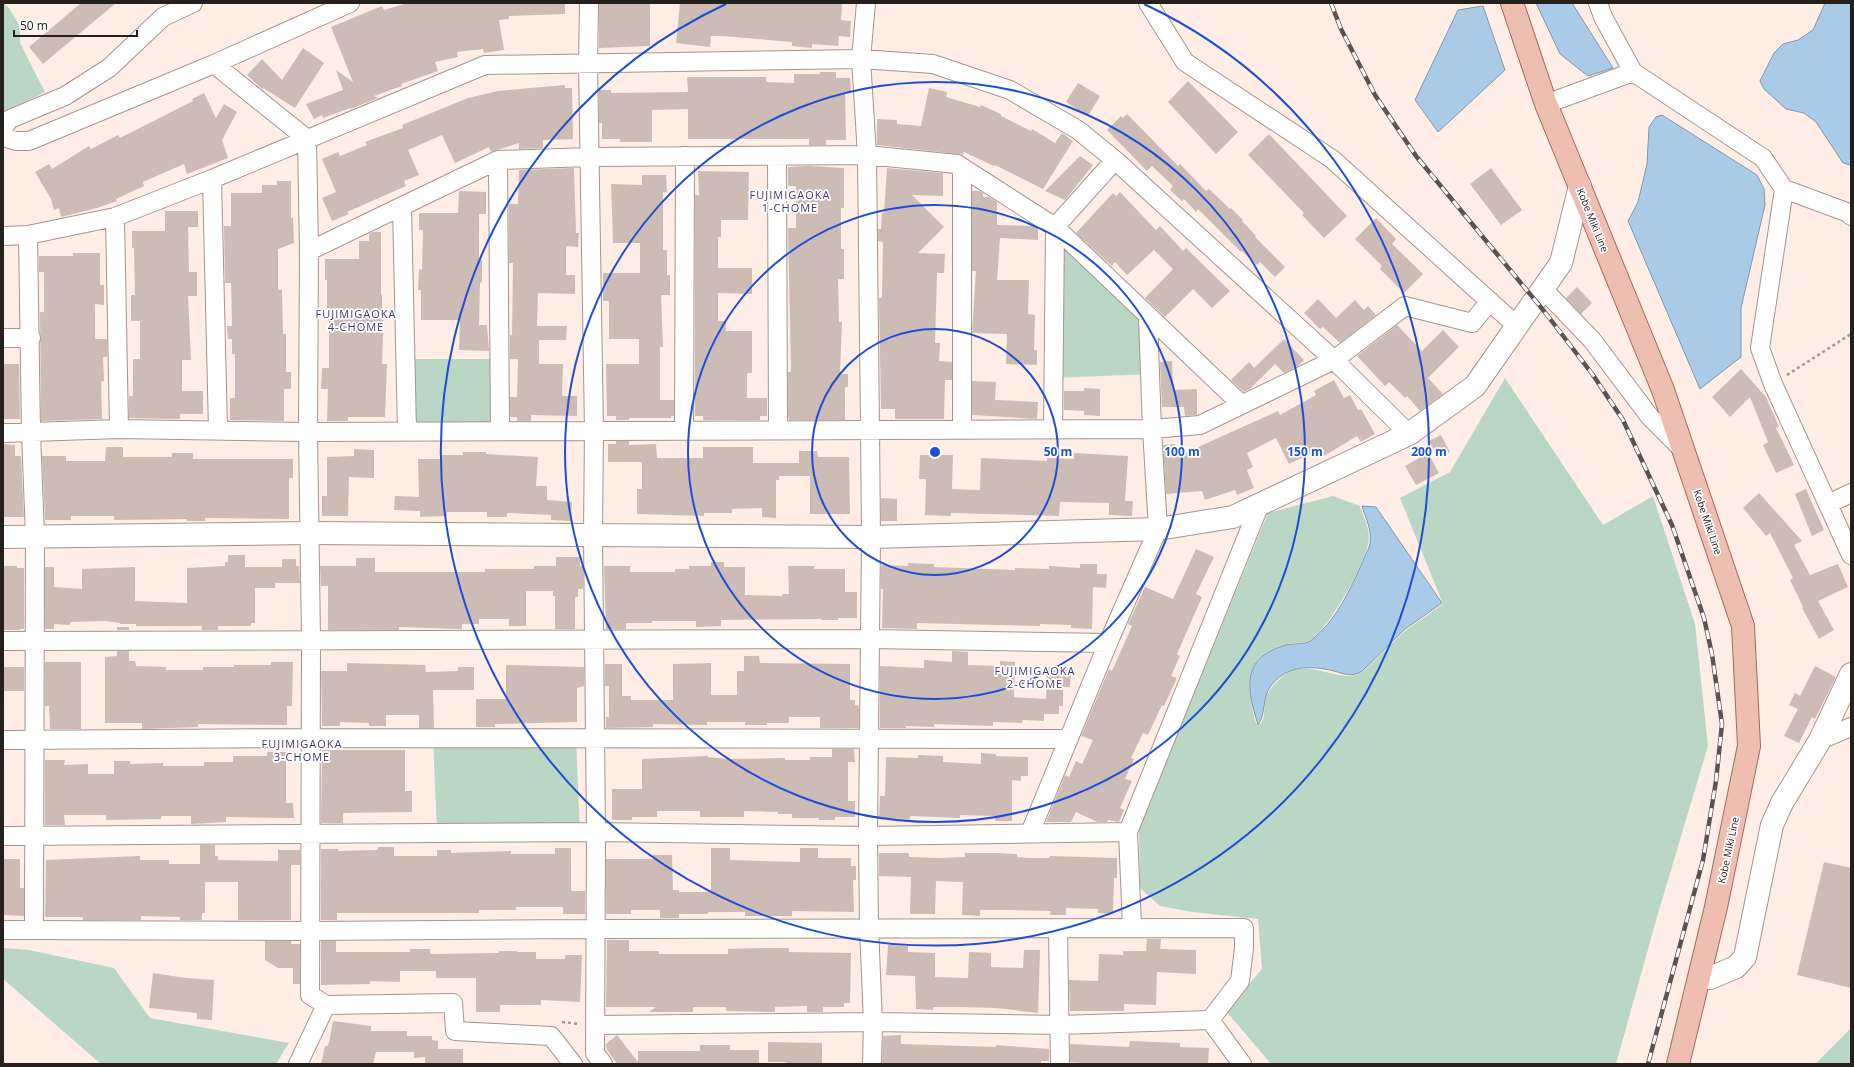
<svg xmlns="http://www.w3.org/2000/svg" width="1854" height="1067" viewBox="0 0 1854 1067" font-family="'Open Sans',sans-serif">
<rect width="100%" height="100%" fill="#ffede6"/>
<path fill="#bad7c5" d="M3 3 9 8 20 26V43L45 92 3 113Z
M1055 227 1148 317 1150 374 1054 378Z
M405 359H499L500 431H407Z
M1505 378 1603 525 1653 496 1695 624 1708 746 1657 917 1616 1064H1271L1226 1011 1262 969 1258 919 1192 912 1160 906 1140 888 1139 828 1268 513 1333 496 1360 506C1364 519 1371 530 1368 544 1365 564 1327 633 1308 641 1302 644 1293 642 1287 644 1258 652 1245 667 1251 697 1252 705 1253 720 1258 726 1267 720 1263 707 1266 697 1270 688 1280 677 1289 672 1313 660 1340 684 1361 673L1406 630 1443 604 1400 498 1450 472Z
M433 738H576L580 832 437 833Z
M3 948 29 950 114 968 150 1018 289 1043 276 1064H101L3 979Z
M1851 1028V1064H1815Z"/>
<path fill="#aacbe7" stroke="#8298aa" d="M1536 3H1572L1613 68 1588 76 1560 54Z
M1825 3H1851V165L1843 163 1816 122 1804 113 1786 109 1764 89 1760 81 1774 53 1783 44 1798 40 1813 30Z
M1483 6 1505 70 1438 132 1415 100 1458 10Z
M1662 115 1757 175 1764 189 1765 205 1741 308V357L1700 389 1628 221 1638 202 1647 164 1649 127 1656 117Z
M1362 506 1376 507 1442 603 1405 629 1361 672C1351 677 1344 674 1334 671 1310 665 1286 665 1270 687 1262 699 1266 714 1258 725 1247 688 1240 658 1286 645 1293 643 1304 645 1310 641 1335 623 1351 588 1363 561 1365 555 1369 549 1370 544 1372 530 1366 519 1362 506Z"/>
<path fill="#cdbcb5" d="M81 3H116L43 64 29 47Z
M408 3H565V14L509 16V19L499 20 504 50 484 53 483 49 457 52 458 57 435 62 438 71 401 84 402 86 374 96 378 98 358 106 350 109V108L323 118 322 115 314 119 306 104 343 90 336 70 353 82 331 27 382 6 384 10Z
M599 3H650V46L599 48Z
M680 3H842L841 20 851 21 850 37 839 36 838 46 812 44V48L792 46V42L722 36H711L710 47 676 43Z
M303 48 324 63 295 108 263 88 262 89 247 75 262 59 282 80Z
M820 72H836V78H850L851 92H845L846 140H826V145H809V139H688V109L652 110V142H620V139H602V123H599V90H611V93L688 92 687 77H766V82L794 83V74H820Z
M1188 81 1238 132 1216 154 1168 102Z
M1078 83 1100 96 1088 116 1066 102Z
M565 85V88H572L573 139 543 140V148L519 149V143L491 152 489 147 455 163 442 135 408 150 419 175 404 181 406 186 347 212 349 214 332 221 322 198 336 192 322 159 338 152 340 156 367 145 365 142 403 128 402 125 468 98 498 91Z
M929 88 947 92 946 97 980 107 981 105 1001 114V116L1031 131 1032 129 1055 143 1062 133 1073 141 1043 189 995 165 994 166 964 152 963 155 958 154 877 145V119L897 120V124L921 126Z
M204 93 216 118 224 104 237 112 222 140 228 158 187 174 184 164 143 182 144 186 116 199 117 201 97 208 61 217 59 208 54 210 51 199 35 172 49 164 52 169 89 146 91 149 118 135 120 138 193 101 192 99Z
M1127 114 1178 166 1180 164 1206 191 1209 189 1230 209 1231 208 1243 220 1242 221 1256 236 1255 237 1285 267 1275 277 1260 262 1256 265 1242 251 1241 252 1198 209 1196 212 1184 199 1182 201 1170 190 1173 186 1152 166 1147 171 1107 130 1121 116 1123 118Z
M1269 134 1347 216 1324 238 1302 215 1304 213 1248 155Z
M1080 156 1093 165 1065 200 1045 191Z
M809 166 844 168V208H841V249H844V279H838L839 322H842L840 374H848V387H845V420H789L788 416V372H791L788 228H796V186H788V167Z
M574 168 576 233H579L578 247 566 246V275H575V294L538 293 537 326H567L566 340H539V364H563L562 396H577V416L531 415V421H517V417H510V397H517L518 359H510V335H512L513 263H509V204H518L519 170Z
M887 168 943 173V196L912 195 944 227 918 253 945 254 944 273H937L935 343H940L939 361 952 362V380H945L944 419H895V409H881L879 298H882L883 242 878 241V229H881L882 213H884Z
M1491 168 1522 210 1501 225 1470 184Z
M698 171 749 172 748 220H721V237H718V268H752V294L718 293V321H726V331H752V373H747V398H767V416H760V420H703V416H695V195H699Z
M642 175H666L667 192H663V250H667V275H670V295H661L663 347H660V400H674V416H671V418H629V420H616V416H607L606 364H639V339H609V301H603V273H640V243H613L611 184 642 185Z
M277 181H291V218H293L294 243 278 249V290H282L283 334H286V372H291V389H284V421L230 420V398H235V354H232V339H228L227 326H232L231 283H225L224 226H231V193H262V185H277Z
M459 191 486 192V214H479V260H482V283L480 282 479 325H487L489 351 459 350 460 320H421V290H418L419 269 422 270 423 230H419V213H458Z
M972 191H980L983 193V197H989L997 202V225L1034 226 1038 228V240L1000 238 997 280H1029L1028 314 1035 315 1034 350H1037V365L1006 364 1007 334 972 333 976 271H972Z
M1120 192 1156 230 1160 226 1183 251 1186 248 1230 291 1212 308 1193 289 1165 317 1145 298 1173 269 1154 250 1127 275 1115 262 1112 266 1076 233 1113 193 1116 196Z
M165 211H198V227H188L189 272H197V296H188L191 360H182V391H203V414H180V419L129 418V396H133V359H140V321H131V295H135L134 248H132V231H165Z
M1376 218 1396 239 1392 244 1423 274 1404 293 1380 269 1382 266 1355 239Z
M373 232H381V295H382V308L384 309 382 364H387L385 417H348V421H327L328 389H321L322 368H329V311H327V280H325V259H359V241H369V234Z
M73 253H100V285H104V305L95 304V339H107V357H103L104 381 101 382 102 419 41 421 40 312H44V272H39V256H73Z
M1577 287 1592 303 1581 314 1566 298Z
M1318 299 1336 318 1355 300 1364 310 1368 306 1376 315 1340 343 1323 327 1320 329 1304 313Z
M1397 325 1422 351 1443 330 1459 347 1428 378 1443 394 1420 411 1407 396 1405 398 1389 382 1385 386 1357 356Z
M1284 339 1304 360 1298 366 1284 373 1275 364 1250 389 1244 392 1231 380 1249 362 1254 368Z
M1172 361 1173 390 1197 389V415L1185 416 1184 407H1162L1160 362Z
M3 364H19L20 419H3Z
M1741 369 1766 397 1779 427 1776 428 1794 465 1776 473 1763 445 1768 442 1750 397 1730 417 1712 397Z
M1334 380 1344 398 1350 395 1358 410 1361 409 1375 434 1361 442 1357 436 1324 456 1320 449 1289 464 1276 438 1247 453 1253 467 1247 470 1254 488 1237 495 1235 490 1205 500 1202 491 1166 494 1163 445 1175 444 1176 457 1278 411 1280 415 1316 395 1314 391Z
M972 381 996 382 995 400 1038 402 1037 419 972 415Z
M1084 388 1100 389V416L1084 415V411L1064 410V391H1084Z
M1441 435 1450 452 1438 458 1429 441Z
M616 441H629V445L656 444 657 458H703V447H753V463H799V451H817L818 457H849L850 514H810V476H779V480H776V518L762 517V508L732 509V513H704V516L637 514V489H642V462H608V444H616Z
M3 444 15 445V456H21L24 517H3Z
M106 447H123V457H172V453H193V459H293V478H289V519L205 518V521H187V519L114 520V516H71V520H45L42 456H66V461H105Z
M354 449 374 450V478L349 477 348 516H322V496H327V457L354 456Z
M463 452H486V454L538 457 536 486H547V500L572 502 571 521 551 520V515L507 513V517H487V512H447V516L420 517V511L394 510 395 496 419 497 418 459H442V455H463Z
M1074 453 1128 456 1125 501H1133L1132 516 1109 515V503L1060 502 1059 516 951 513V516L925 515 926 479H919L920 455H953L952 489 980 490 981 458 1047 461V458L1074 459Z
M1428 453 1439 473 1416 485 1405 466Z
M1806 489 1824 530 1812 536 1795 494Z
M1759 493 1802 541 1794 545 1810 575 1838 564 1848 587 1818 601 1834 630 1819 639 1802 608 1803 607 1790 580 1793 578 1770 533 1766 536 1743 508Z
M881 498 897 499V521H881Z
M1196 549 1214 557 1196 594 1202 597 1177 654 1180 656 1171 676 1177 678 1164 706 1162 705 1148 735 1143 733 1131 758 1134 759 1125 779 1132 781 1120 808 1124 810 1119 822 1108 820 1107 822H1097L1076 812 1071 822H1046L1065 775 1069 777 1076 761 1082 764 1093 740 1081 736 1109 669 1112 671 1132 626 1128 624 1145 587 1173 599Z
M228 555H245V567H282V559H296V566H299L300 583H275V588H255V623H251V626H218V630H202V626H136V624H120V623L106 621 70 622V625L54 624V629H45V567H54V587L82 589V569L135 567V601L187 603V568L225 566V562H228Z
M556 557H580V566H583V589H578V597H575V629H555V596H553V591H526V626H509V619H479V624H462V629L399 627V630H328V586H321L320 566H356V558H375V572H485V569H534V566H556Z
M711 562H724V567H745V595L782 596V594H789L788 566H814V569H845V592H857V618H838V620H822V619L721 620V626L696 627V621H652V623H626V629H606L604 566H630V572H675V569H689V566H711Z
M908 563 934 564V567L1015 570V568L1049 569V566L1080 568V564H1097V574H1107L1106 588 1093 587 1092 629 1071 628V625L1040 624V626L917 623V629L882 628 883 589H881V565L908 566Z
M3 566H17V568H24V629H20V630H3Z
M117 627H129V630H117Z
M117 651H129V661H135L136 666 166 667V670H203V667H234V665H271V662H293L292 706H287V725L198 724V727L142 729V723H105V657L117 656Z
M952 651 968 652V665L1000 666V661L1015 662 1014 697 1046 699 1047 667 1071 668 1070 687H1063V706H1059V714H1044V721L1023 720 1022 723 993 722V726L934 724V727L906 726V728H880V666L924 668V660L952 662Z
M744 656H759L760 663 850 664V700H855V705H858L859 708V728H820V717H789V723H767V725H745V722H707V725L653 724V727L606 728V717H609V686H605V664H622V696H631V700H673V664L711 663V695H737V671H744Z
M45 662H81V729H50L49 706H45Z
M347 663 425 665 426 672 458 671V667H474V690H433L434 728H419V715H386V726H369V723L340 722V726H322L321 671H347Z
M506 665 584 667V686L577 688V722L495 724V727H476V699H506Z
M1815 666 1836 677 1815 719 1812 717 1799 743 1784 736 1798 709 1789 705 1795 693 1800 696Z
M3 667H24V691H3Z
M832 749H854L855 762H848V801H855V817H835V820H819V818H792V814H778V812L744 811V817H700V811H657V817H632V820H612V789H642V759L708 756V757L729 759 785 758V760H810V757H832Z
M322 750H405V791H412V812L343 813V823H321Z
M267 752H286V803H293L294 818 226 817V822L191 824V816H161V819L106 820V815H64L65 825H45V760H65L64 765 88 764V774H114V761H130V764L163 763V766H204V762H233V756H267Z
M981 753 996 754V756L1028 757V776H1021V781L1012 780V821H995L996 816 960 815V818L910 816V819L879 818 880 796H885L886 757 918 758V755L943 756V762L981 764Z
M200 845H215V856H218V860L278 861V850H300V865H291V920H238V882H205V913H202V920H180V917L141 916V920H83V918L81 917H45L46 860 140 856V860H169V864H200Z
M378 847H394V856H437V850H451V853L511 851V854H555V848H571V891H585V914H563V907H516V910H479V913H337V920H321V849H338V851L378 850Z
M711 848H730V860L800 862V848H818V858H851V866H856V880H853L854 912 792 911V916H745V912H708V914H679V918H660V910H631V914H606V859H653V855H672L673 890H679V892H711Z
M879 853H909V857L940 858 965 857V853H996L1017 854V857L1031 858H1050V856L1117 858V878H1114L1113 914 1098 913V909L1066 908V915H1050L1051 911 1011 910H980V916L962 915 963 882 936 881 935 914H910L911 877 879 876Z
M3 859H20V888H24V916L3 915Z
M1824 862 1851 868V988L1797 975Z
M1147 939H1161L1160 949 1196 950V974L1157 972 1156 1005 1124 1004V1011H1070L1069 980 1098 981 1099 954 1123 955V951H1146Z
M607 940H629V951H659V954H728V949L762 948H789V952L851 953 850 1003H844V1007H823V1012H807V1006L775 1007V1012L726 1011V1007H693V1012H649L656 1007H606Z
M265 941H291V944H300V984H293V968H278L265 960Z
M321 941H336V952H410V949H430V954L499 953V951H517V952H536V959H565V955H582L580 1002 541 1000V1005H500V1012H476V978H436V971H400V982L370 981V984L321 985Z
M888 945 908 946V952L935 953V977L968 978 969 952 991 953V967L1023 968 1024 950H1040L1038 1013 996 1008 962 1007H933V1010L916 1009 915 976 886 975Z
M153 973 186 978 214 980 212 1020 197 1019V1013L149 1008Z
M333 1021 371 1026V1031H407V1036H432V1040L438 1041V1049H463V1064L425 1063V1057L414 1058V1052H376L373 1064H321L325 1046H327L329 1043Z
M617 1035 638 1062V1051H700V1045H730V1050H759V1064H617L606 1048V1044Z
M901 1035V1044L996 1047V1045L1049 1049V1061H1041V1064H882L883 1036Z
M1130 1041 1180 1043V1047L1209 1048 1208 1064 1121 1063 1097 1064 1070 1062V1044L1129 1047Z
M768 1042 822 1043V1064H786V1062H768Z"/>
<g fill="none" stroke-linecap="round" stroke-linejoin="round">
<defs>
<path id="minor" d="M589 3 588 64 594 430 593 534 596 832 595 1053 603 1064
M866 3 861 59 867 155 870 430 871 537 868 836 869 928 873 1022 872 1064
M1148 3 1185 62 1332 159 1517 326
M1598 3 1603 17 1633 72
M214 64 307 139 309 251 308 432 311 640 310 995 326 1005 298 1064
M1546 104 1633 72 1763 158 1784 189 1760 348 1773 384 1851 555
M3 128 10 119 65 96 109 68 163 17 193 3
M3 137 16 141H29L214 64 350 3
M777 156 778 430
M498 160 500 431
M962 167V430
M212 179 218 430
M1784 189 1849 213 1851 216
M402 206 407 431
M115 217 119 429
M28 235 31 433 35 536 34 930
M3 236 28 235 115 217 212 179 485 65 861 59 933 64 1010 90 1078 130 1115 160 1334 360 1409 434
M309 251 498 160 590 157 867 155 957 164 1055 227 1241 404
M1543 289 1592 340 1650 417 1684 451
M3 338H31
M1053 429 1055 227 1115 160
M684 430 685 156
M3 433 119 429 308 432 1152 429 1200 425 1334 360 1405 306 1472 323 1490 301
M1828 504 1851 493
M3 641 870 639 1108 643
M3 740 311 738 1069 739
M1820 740 1851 727
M1030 833 1108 643 1158 529 1152 429 1148 317
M3 836 596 832 868 836 1128 832
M1132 927 1128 832 1260 504
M1058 929 1060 1064
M3 930 310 931 595 929 1244 928V948L1240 981 1210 1020 1242 1064
M326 1005 453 1003 455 1031 551 1036 573 1064
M596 1025 873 1022 1060 1025 1210 1020"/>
<path id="tertiary" d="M3 537 310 533 871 537 1158 529 1233 517 1409 434 1475 386 1561 263 1580 186"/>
<path id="secondary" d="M1710 978 1736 967 1745 957 1772 825 1782 803 1820 740 1851 674"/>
<path id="primary" d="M1512 3 1546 104 1663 390 1743 626 1749 746 1716 907 1678 1064"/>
</defs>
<use href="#minor" stroke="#a5958e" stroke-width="20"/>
<use href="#tertiary" stroke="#a5958e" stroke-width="24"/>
<use href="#secondary" stroke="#a5958e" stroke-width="24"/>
<use href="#primary" stroke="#a16b5b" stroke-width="24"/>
<path stroke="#a49792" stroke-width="2.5" stroke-dasharray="3 3" stroke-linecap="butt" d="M1787 375 1851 334
M562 1022 579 1024"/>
<use href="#minor" stroke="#fff" stroke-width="18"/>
<use href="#tertiary" stroke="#fff" stroke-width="22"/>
<use href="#secondary" stroke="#fff" stroke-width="22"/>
<use href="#primary" stroke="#eebeb0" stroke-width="22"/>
<defs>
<path id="rail" d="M1331 3 1341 29 1375 95 1416 156 1544 311 1593 375 1623 420 1672 525 1704 618 1712 654 1722 724 1716 781 1703 860 1648 1064"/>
</defs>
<use href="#rail" stroke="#5c534f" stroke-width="4.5"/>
<use href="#rail" stroke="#fff" stroke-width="3" stroke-dasharray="9" stroke-linecap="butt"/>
</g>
<g fill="none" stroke="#1d4ed8" stroke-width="2">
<circle cx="935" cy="452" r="123"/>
<circle cx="935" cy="452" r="247"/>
<circle cx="935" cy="452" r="370"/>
<path d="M1144 4A494 494 0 1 1 726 4"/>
</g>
<g text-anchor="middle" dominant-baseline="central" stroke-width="3.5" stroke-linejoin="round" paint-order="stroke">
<g font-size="10" fill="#26201d" stroke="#fff">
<text transform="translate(1593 220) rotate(68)">Kobe Miki Line</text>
<text transform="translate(1708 522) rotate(71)">Kobe Miki Line</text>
<text transform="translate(1728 850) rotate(-78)">Kobe Miki Line</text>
</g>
<g font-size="11" letter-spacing="1" fill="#443774" stroke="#fff">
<text x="790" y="194">FUJIMIGAOKA<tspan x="790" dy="13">1-CHOME</tspan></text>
<text x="356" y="313">FUJIMIGAOKA<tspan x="356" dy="13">4-CHOME</tspan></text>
<text x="1035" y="670">FUJIMIGAOKA<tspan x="1035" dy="13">2-CHOME</tspan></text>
<text x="302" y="743">FUJIMIGAOKA<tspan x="302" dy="13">3-CHOME</tspan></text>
</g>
</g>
<circle cx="935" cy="452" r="6" fill="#1d4ed8" stroke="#fff" stroke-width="2"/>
<g font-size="12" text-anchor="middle" font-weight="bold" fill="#1d4ed8" stroke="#fff" stroke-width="3.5" stroke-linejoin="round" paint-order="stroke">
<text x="1058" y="456">50 m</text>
<text x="1182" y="456">100 m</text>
<text x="1305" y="456">150 m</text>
<text x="1429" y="456">200 m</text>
</g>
<rect width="1854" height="1067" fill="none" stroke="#26201d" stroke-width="8"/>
<path d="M14 30v6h123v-6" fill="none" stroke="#26201d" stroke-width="2"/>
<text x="20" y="30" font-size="12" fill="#26201d" stroke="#ffffff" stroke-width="3" paint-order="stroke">50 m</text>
</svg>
